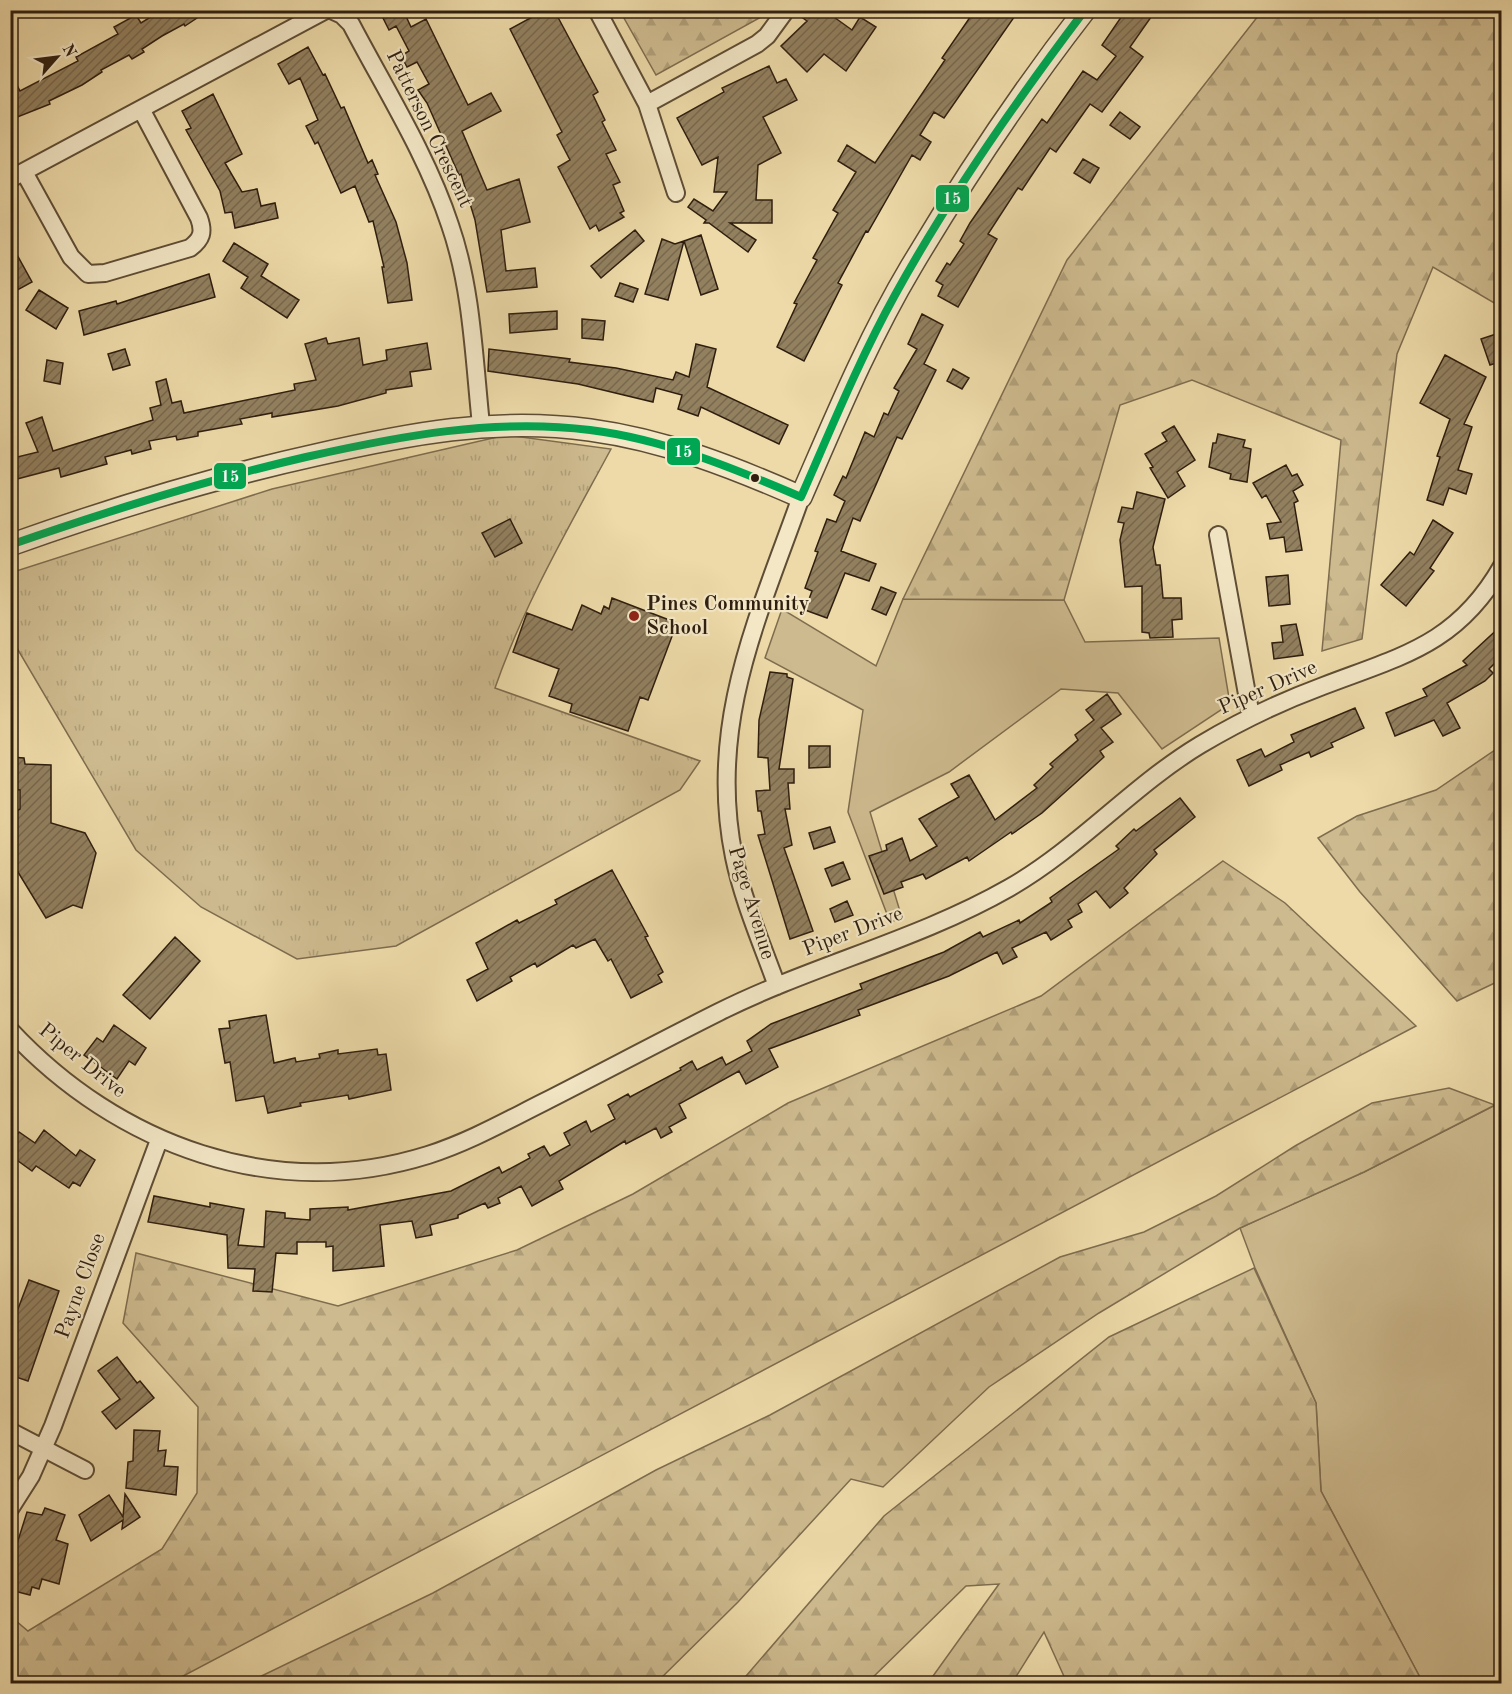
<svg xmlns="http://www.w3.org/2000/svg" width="1512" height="1694" viewBox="0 0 1512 1694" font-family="'Old Standard TT',serif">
<defs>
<pattern id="forest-firs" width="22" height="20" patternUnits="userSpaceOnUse" patternTransform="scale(1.5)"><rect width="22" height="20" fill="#cdba8e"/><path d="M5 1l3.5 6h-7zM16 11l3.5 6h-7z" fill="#b09f79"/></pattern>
<pattern id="park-tufts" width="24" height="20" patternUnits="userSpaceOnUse" patternTransform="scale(1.5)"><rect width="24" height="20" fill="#cdba8e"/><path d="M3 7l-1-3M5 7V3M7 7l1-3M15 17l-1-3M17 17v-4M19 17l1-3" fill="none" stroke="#b09f79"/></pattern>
<pattern id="building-hatch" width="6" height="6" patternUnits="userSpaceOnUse" patternTransform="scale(1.5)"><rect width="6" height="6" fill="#92805f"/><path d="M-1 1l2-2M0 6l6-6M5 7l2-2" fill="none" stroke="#78684d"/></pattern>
</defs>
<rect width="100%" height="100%" fill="#eddaa8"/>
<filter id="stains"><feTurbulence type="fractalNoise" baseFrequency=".00333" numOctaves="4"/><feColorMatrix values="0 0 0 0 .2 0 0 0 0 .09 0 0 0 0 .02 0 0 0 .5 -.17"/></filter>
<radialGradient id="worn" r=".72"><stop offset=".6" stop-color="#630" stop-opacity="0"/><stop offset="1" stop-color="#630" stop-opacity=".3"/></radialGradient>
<path fill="#cdba8e" stroke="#7e6c4e" stroke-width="1.5" d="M903 599 1064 600 1085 642 1219 638 1230 704 1162 749 1118 693 1061 689 949 772 870 812 902 918 890 922 848 812 863 710 765 658 782 609 876 666Z
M1501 1102V1683H1423L1321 1491 1316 1403 1255 1268 1240 1228 1364 1172Z"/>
<path fill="url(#forest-firs)" stroke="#7e6c4e" stroke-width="1.5" d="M620 11H772L656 75Z
M1262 11H1501V307L1433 267 1397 354 1362 639 1322 651 1341 440 1192 380 1120 405 1064 600 903 599 1067 260Z
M1501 746V980L1457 1001 1360 892 1318 838 1357 816 1436 790Z
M1223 861 1285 903 1416 1026 170 1683H17L11 1665 10 1616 28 1631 162 1549 197 1493 198 1407 123 1323 136 1253 338 1306 517 1250 633 1194 788 1103 1041 996Z
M1449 1088 1495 1105 1364 1172 1240 1228 1099 1313 989 1387 883 1487 851 1479 738 1602 656 1683H247L433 1593 656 1470 770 1415 1060 1257 1144 1232 1216 1196 1295 1146 1372 1103Z
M1254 1268 1316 1403 1321 1491 1423 1683H1067L1044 1632 1012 1683H928L999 1584 966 1586 867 1683H740L884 1516 1109 1337Z"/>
<path fill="url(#park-tufts)" stroke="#7e6c4e" stroke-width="1.5" d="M506 435 611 449C569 527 524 604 495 688L700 761 680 790 396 946 297 959 201 907 136 850 11 638 10 573 272 489Z"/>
<path fill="url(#building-hatch)" stroke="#2f1e0f" stroke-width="1.5" d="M162 10H209L185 26 184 24 162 36 142 49 144 52 132 59 129 55 101 70 102 72 82 85 49 101 50 104 10 120V71L20 91 78 61 76 57 118 34 114 27 136 15 141 23Z
M379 10H403L411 27 426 19 468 105 491 93 501 111 462 131 487 190 519 179 530 222 501 230 506 271 535 268 537 287 487 292 475 220 461 174 459 175 427 103 418 90 429 84 417 62 407 67 401 56 409 51 396 26 389 30Z
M545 10H554L598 92 593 95 605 120 602 122 616 150 606 154 620 182 613 185 624 211 620 213 624 217 599 231 596 225 590 229 558 167 570 160 557 135 562 132 510 29Z
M796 10H824L852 30 860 17 876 27 846 71 824 54 807 72 781 46 807 21 796 13Z
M975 10H1019L944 118 934 112 920 135 931 142 920 160 912 155 868 232 866 231 838 283 842 285 804 361 777 347 797 304 794 303 817 260 813 258 838 213 833 210 856 172 838 161 847 145 875 163 945 60 942 58Z
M1126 10H1156L1130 47 1143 57 1102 112 1090 104 1056 152 1050 148 1022 190 1018 188 988 234 997 239 958 307 938 296 943 285 936 281 947 263 950 265 964 244 960 241 970 223 1042 119 1047 123 1083 71 1097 80 1116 56 1102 45Z
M308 47 323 75 325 74 341 108 344 107 368 163 372 160 378 174 375 175 396 222 407 263 412 300 388 303 382 267H384L373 221 369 222 355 186 341 193 318 142 315 144 306 126 318 120 300 78 289 84 278 64Z
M769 66 777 83 786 79 797 100 763 117 781 153 758 165 756 200H772V223H730L756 240 748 252 709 223H704L706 220 688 207 694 199 713 211 727 192H714L718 157 702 165 677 118 724 92 722 88Z
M213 94 242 154 225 163 242 192 257 189 261 206 275 203 278 218 235 228 232 212 225 213 220 191 186 130 191 128 182 111Z
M1120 112 1140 127 1130 139 1110 125Z
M1083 159 1099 168 1090 183 1074 173Z
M635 230 644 241 601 278 591 266Z
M701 235 718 289 701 295 684 241Z
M662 239 675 244 684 241 668 300 645 294Z
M10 242 32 282 10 294Z
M234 243 268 264 261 276 299 300 287 318 241 288 248 277 223 261Z
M209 274 215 297 84 335 79 311 116 301 117 304Z
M620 283 638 289 633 302 615 296Z
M39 290 68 308 56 329 26 310Z
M557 311V329L510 333 509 314Z
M922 314 943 325 924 364 936 370 902 439 897 437 860 521 853 518 841 551 876 564 869 581 845 573 827 618 805 610 812 591 805 588 818 552 815 551 827 519 836 522 845 501 834 495 843 476 846 478 865 432 874 437 884 413 888 415 899 391 894 388 917 349 908 344Z
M582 319 605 321 603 340 582 338Z
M1502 332V361L1490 365 1481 339Z
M326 338 328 344 359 338 363 365 387 360 386 350 427 343 431 369 410 372 412 386 386 390V393L338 406 272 417V413L240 419 242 424 198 432V436L177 440 176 436 149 441 151 449 132 454 131 450 105 457 107 464 61 477 59 468 17 479 13 458 38 452 26 423 42 417 53 451 153 420 150 408 161 405 156 382 166 379 172 403 181 401 184 413 295 390 294 384 316 380 305 344Z
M696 344 716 349 707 387 788 425 779 444 701 407 698 416 678 409 682 395 656 388 653 402 578 384 488 371 489 349 570 359 569 362 616 368 673 380 676 372 689 377Z
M125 349 130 365 113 370 108 354Z
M1445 355 1486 377 1464 424 1472 427 1458 470 1472 474 1466 494 1449 488 1443 505 1427 500 1440 457 1437 456 1450 419 1420 403Z
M47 360 63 363 60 384 44 381Z
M953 369 969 378 962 389 947 381Z
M1174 426 1195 460 1177 472 1185 486 1168 498 1150 468 1153 467 1145 454 1167 441 1162 433Z
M1218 434 1245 440 1243 447 1251 449 1247 482 1230 479 1231 474 1209 467 1213 443H1216Z
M1286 465 1292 476 1297 474 1303 485 1293 491 1298 501 1294 503 1302 550 1286 552 1284 537 1270 539 1267 524 1281 522 1266 495 1262 498 1253 483Z
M1137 492 1165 499 1153 547 1156 565H1160L1163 598H1181L1182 619 1172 620 1173 637 1150 638 1149 633 1142 632V586L1125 587 1120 540 1124 523 1118 522 1122 507 1133 509Z
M510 519 522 543 495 557 482 533Z
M1433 520 1453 533 1430 568 1434 571 1406 606 1381 585 1410 552 1414 555Z
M1288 575 1290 604 1269 606 1266 577Z
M881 587 896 593 886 615 872 609Z
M612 598 677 623 648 700 640 697 628 731 570 712 572 704 549 696 559 669 513 652 527 613 572 630 582 605 601 614 604 606 609 609Z
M1296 624 1303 655 1274 659 1272 643 1283 642 1281 626Z
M1502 625V656L1489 669 1493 673 1485 681 1447 703 1460 728 1443 736 1434 720 1395 736 1386 713 1427 696 1423 689 1467 665 1463 661Z
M770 672 787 674V677L793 679 779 769H794V783H788L790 809H785L792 845 784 848 813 931 790 939 758 835 765 834 761 811H758L756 791 770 790 768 758 758 757 759 720Z
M1107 694 1121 714 1101 728 1113 742 1100 751 1104 757 1042 813 1012 834 1011 832 969 861 967 857 926 879 923 874 901 882 903 887 884 894 869 856 887 850 886 845 902 838 910 861 937 846 919 819 959 797 951 784 969 775 995 820 1037 788 1034 785 1053 767 1050 764 1078 740 1075 735 1094 720 1086 710Z
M1355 708 1364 728 1331 743 1333 747 1311 757 1309 752 1280 765 1282 770 1249 786 1237 760 1261 749 1265 757 1294 742 1291 735Z
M809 746H830V767L809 768Z
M10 757 24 758 25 764 51 765V823L85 833 96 853 82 908 73 905 46 918 10 859V815L20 809V790L10 789Z
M1180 798 1195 817 1154 850 1157 854 1124 888 1128 893 1110 908 1096 891 1078 904 1082 912 1068 920 1072 927 1051 940 1046 932 1012 948 1017 957 1003 964 997 952 949 976 858 1010 860 1015 769 1049 778 1067 746 1084 739 1071 679 1104 686 1118 669 1127 672 1132 661 1138 656 1128 626 1144 625 1141 559 1181 563 1189 532 1206 521 1186 498 1198 500 1203 488 1208 485 1203 458 1215V1218L430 1225 432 1235 416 1238 412 1221 380 1225 384 1266 333 1271V1246L326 1247V1242H297V1254L276 1253 272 1292 253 1291 255 1269 228 1268 227 1235 148 1222 154 1196 210 1207V1203L244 1209 238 1245 264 1247 266 1211 285 1213V1218L310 1220V1209L348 1207V1210L451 1191 499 1167 502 1173 530 1158 528 1154 544 1146 550 1156 570 1145 564 1133 586 1121 591 1132 615 1119 608 1105 628 1094 630 1097 681 1070 680 1068 692 1061 697 1070 722 1057 726 1065 752 1051 747 1041 771 1024 862 989 860 984 944 952 980 932 983 937 1019 920 1020 923 1052 902 1050 898 1119 849 1116 846 1134 829 1136 831Z
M830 827 835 842 814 849 809 833Z
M843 862 850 879 832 886 825 869Z
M612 870 648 936 645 937 663 972 658 975 662 982 631 998 611 959 608 961 595 939 576 948 573 945 537 967 535 963 510 977 512 981 477 1001 467 980 488 969 476 943 517 920 519 923 557 904 555 900Z
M847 901 853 915 835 922 830 909Z
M175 937 200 961 150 1019 123 995Z
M266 1015 274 1063 295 1058 296 1062 320 1058 319 1054 338 1050V1054L377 1049 378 1055 386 1054 391 1090 349 1099 348 1095 300 1103 301 1106 268 1113 264 1096 236 1101 230 1062 225 1063 219 1029 230 1028 229 1021Z
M114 1025 146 1048 135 1065 129 1061 117 1079 84 1055 97 1038 103 1042Z
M44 1130 76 1156 80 1150 95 1160 80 1186 73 1182 69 1188 36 1166 32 1171 10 1155V1143L19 1132 35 1143Z
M29 1280 59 1291 28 1381 10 1375V1330Z
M117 1357 137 1383 140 1381 154 1398 116 1429 102 1412 120 1399 98 1371Z
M134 1430 160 1431 158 1451 166 1450 164 1466 178 1467 176 1495 126 1488 128 1462 133 1461Z
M125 1494 140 1517 122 1529 123 1520 91 1541 79 1515 109 1495 123 1517Z
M45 1508 65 1515 56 1540 68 1544 59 1584 42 1579 39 1589 32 1587 30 1595 10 1590V1566L27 1512 42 1515Z"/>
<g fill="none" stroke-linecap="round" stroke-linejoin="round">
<defs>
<path id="minor" d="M331 10 342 15 351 24C385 89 427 155 450 225 472 288 474 359 481 425
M597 10 647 104 676 193
M647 104 757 44 767 36 786 10
M24 172 71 257 88 274 105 273 190 248C202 239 204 232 199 218L141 109
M10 179 326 10
M1218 535 1251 716
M777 986C762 944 743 901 734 857 707 724 758 618 801 497
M10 1030C118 1146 274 1203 428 1155 469 1142 506 1121 544 1102 603 1072 661 1041 719 1012 813 965 918 940 1009 888 1079 848 1132 786 1200 745 1240 721 1280 702 1323 686 1401 656 1457 645 1502 566
M10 1431 85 1470
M10 1509 31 1476 53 1426 159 1140"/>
<path id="tertiary" d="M10 545C111 509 212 478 316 455 408 434 494 417 590 430 664 440 733 467 801 497 835 419 868 339 911 267 964 178 1022 91 1085 10"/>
</defs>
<use href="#minor" stroke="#5e4d35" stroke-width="20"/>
<use href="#tertiary" stroke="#5e4d35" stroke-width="24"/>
<use href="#minor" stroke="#f3e7c6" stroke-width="16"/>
<use href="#tertiary" stroke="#f3e7c6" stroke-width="21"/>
<defs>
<path id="bus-1" d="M10 545C108 511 206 480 306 457 400 436 494 418 590 430 663 439 733 468 801 497 831 429 859 360 895 295 950 195 1016 101 1085 10"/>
</defs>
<use href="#bus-1" stroke="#f3e7c6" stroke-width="12"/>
<use href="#bus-1" stroke="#00a651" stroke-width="8"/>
</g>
<circle fill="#2f1e0f" stroke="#f3e7c6" stroke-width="2" cx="755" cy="478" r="5"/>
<circle fill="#8f2418" stroke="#f3e7c6" stroke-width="2" cx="634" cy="616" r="6"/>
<g text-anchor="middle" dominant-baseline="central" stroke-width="4.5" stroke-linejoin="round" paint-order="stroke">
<g font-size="21" fill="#2f1e0f" stroke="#f3e7c6">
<text transform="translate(429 129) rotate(64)">Patterson Crescent</text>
<text transform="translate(1268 688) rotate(-24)">Piper Drive</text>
<text transform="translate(751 903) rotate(73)">Page Avenue</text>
<text transform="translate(853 932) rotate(-21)">Piper Drive</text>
<text transform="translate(82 1061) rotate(39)">Piper Drive</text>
<text transform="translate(81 1286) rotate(-70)">Payne Close</text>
</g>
<g font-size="21" font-weight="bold" fill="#2f1e0f" stroke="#f3e7c6" text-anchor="start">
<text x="646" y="604">Pines Community<tspan x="646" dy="24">School</tspan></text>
</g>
</g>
<g stroke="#f3e7c6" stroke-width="2">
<rect x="935" y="184" width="35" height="29" rx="6" fill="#00a651"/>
<rect x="666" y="437" width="35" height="29" rx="6" fill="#00a651"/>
<rect x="213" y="462" width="34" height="28" rx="6" fill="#00a651"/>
</g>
<g font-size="16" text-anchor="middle" font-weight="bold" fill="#fff">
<text x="952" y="204">15</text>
<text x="683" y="457">15</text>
<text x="230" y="482">15</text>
</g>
<rect width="1512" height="1694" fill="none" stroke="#eddaa8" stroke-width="36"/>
<rect x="12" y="12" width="1488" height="1670" fill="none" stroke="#2f1e0f" stroke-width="3"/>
<rect x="18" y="18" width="1476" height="1658" fill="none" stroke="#2f1e0f" stroke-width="1.5"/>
<g transform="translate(57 57) rotate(62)" stroke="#f3e7c6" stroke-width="4.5" paint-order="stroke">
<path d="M0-4.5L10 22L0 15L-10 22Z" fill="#2f1e0f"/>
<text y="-9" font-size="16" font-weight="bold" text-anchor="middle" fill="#2f1e0f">N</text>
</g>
<rect width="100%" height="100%" filter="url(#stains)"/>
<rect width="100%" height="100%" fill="url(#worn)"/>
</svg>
